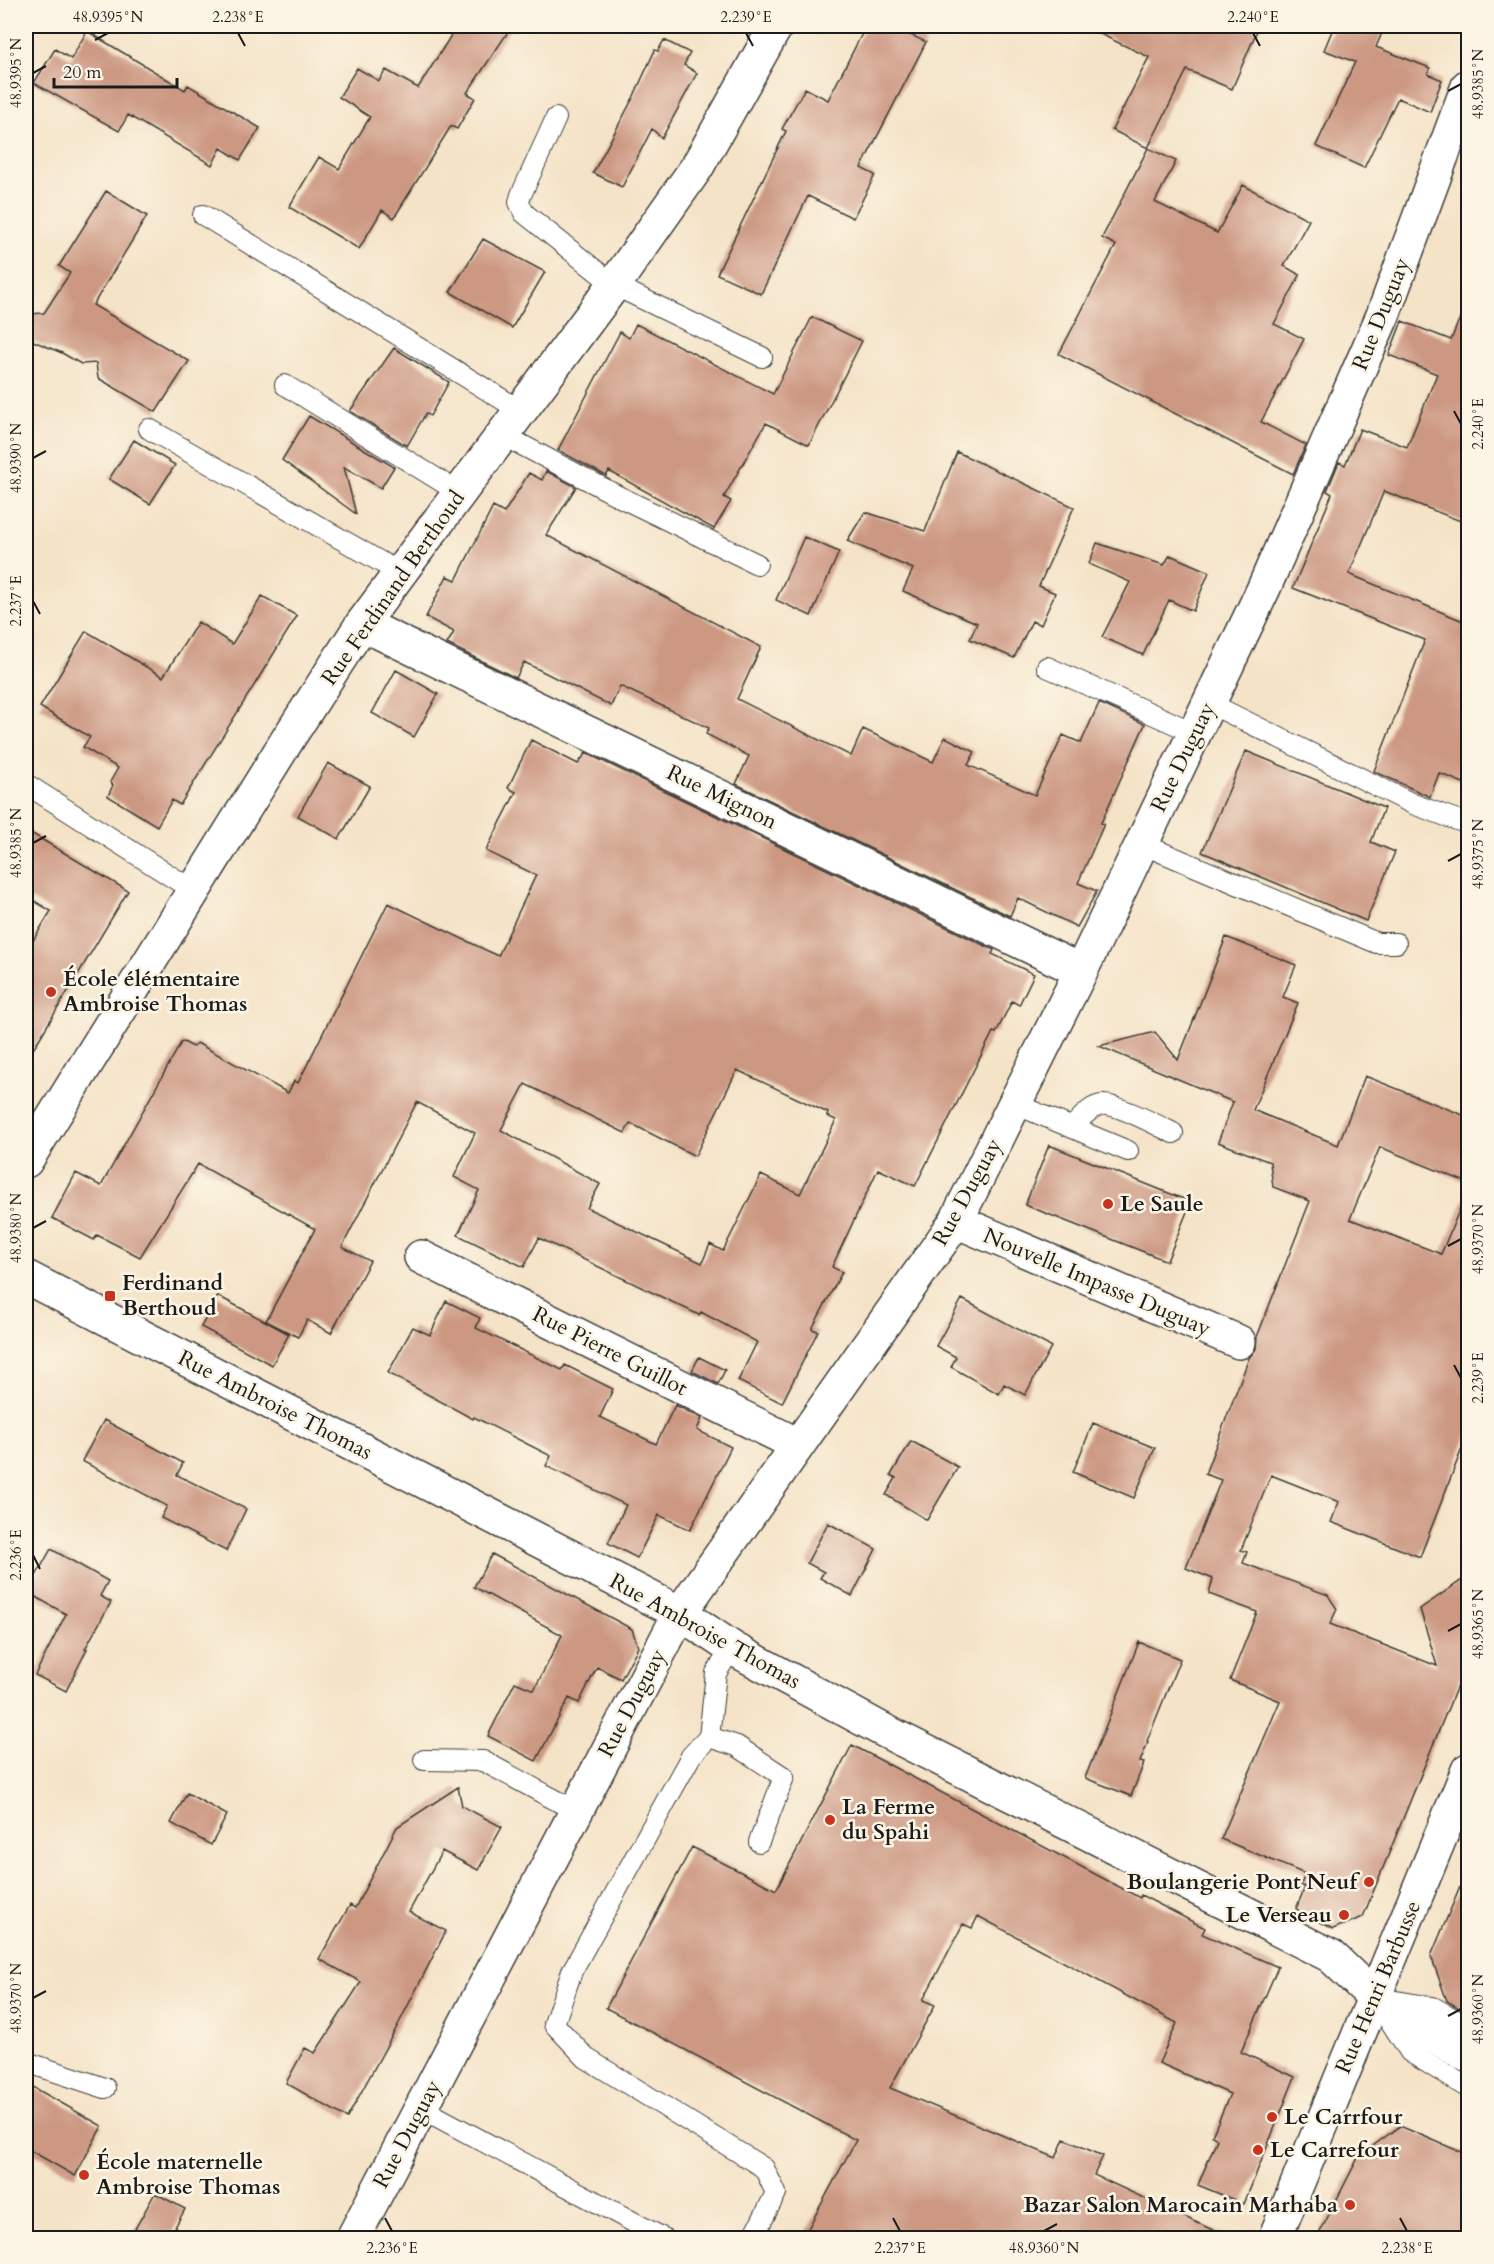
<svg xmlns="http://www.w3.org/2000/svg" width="1494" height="2264" viewBox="0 0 1494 2264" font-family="Cardo,serif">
<rect width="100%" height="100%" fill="#fcf5e5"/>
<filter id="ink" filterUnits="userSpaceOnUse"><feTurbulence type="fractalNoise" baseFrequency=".0167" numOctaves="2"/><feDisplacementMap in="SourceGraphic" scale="12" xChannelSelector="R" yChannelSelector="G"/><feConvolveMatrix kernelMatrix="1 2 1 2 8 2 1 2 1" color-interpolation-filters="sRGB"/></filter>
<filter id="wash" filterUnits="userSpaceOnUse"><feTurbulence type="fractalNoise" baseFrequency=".008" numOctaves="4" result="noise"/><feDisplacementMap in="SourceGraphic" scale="24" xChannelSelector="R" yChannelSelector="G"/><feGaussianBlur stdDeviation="1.35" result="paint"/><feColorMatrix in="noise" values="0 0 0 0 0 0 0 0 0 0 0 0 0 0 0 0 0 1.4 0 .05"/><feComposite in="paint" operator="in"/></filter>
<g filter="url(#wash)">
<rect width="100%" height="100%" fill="#f4e3c7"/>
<g id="blocks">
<path fill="#cc9882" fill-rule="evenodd" d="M457 26H512L467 93 475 98 457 129 451 126 394 218 382 210 359 249 289 207 319 157 339 169 370 117 339 97 357 68 379 81 386 70 418 88Z
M866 26H891L926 42 861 168 875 175 853 218 808 196 761 294 717 274 786 131 782 129 805 88 828 100Z
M1083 26H1259L1232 89 1187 70 1148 148 1176 161 1155 202 1217 233 1243 185 1309 220 1284 266 1300 275 1274 324 1304 339 1261 422 1306 445 1293 474 1059 354 1116 245 1102 238 1148 148 1112 130 1149 57Z
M1334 26H1385L1376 47 1430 68 1428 74 1442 80 1430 112 1398 98 1364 168 1316 146 1355 62 1324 50Z
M87 31 185 90 188 85 260 128 240 160 221 148 212 165 128 115 119 131 34 83 55 49 71 59Z
M664 40 690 53 684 65 697 73 662 138 652 129 622 187 593 173 633 98 655 50 658 51Z
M106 191 147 216 93 305 189 361 156 412 98 378 96 363 81 364 62 353 33 341 30 314 44 313 70 273 59 266Z
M483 239 545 272 512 328 450 292Z
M1467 300 1468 524 1384 491 1349 574 1468 623V785L1439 773 1430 797 1374 771 1425 640 1293 588 1332 494 1327 491 1339 462 1345 465 1360 429 1407 447 1437 374 1389 355 1402 321 1451 340Z
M812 317 862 341 809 445 766 423 724 497 731 501 714 529 609 471 606 476 558 450 620 332 629 338 636 324 773 394Z
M394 348 449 382 430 416 426 413 407 446 350 411Z
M309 416 394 467 381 488 344 467 356 514 282 460Z
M134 440 175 465 150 504 109 479Z
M957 452 1074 507 1039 586 1055 593 1041 625 1032 621 1014 658 970 639 977 623 903 591 913 569 847 541 865 512 925 531Z
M546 471 576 487 546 535 761 647 737 699 851 756 863 729 933 762 945 737 975 752 968 765 1035 795 1063 735 1081 743 1099 703 1145 724 1101 823 1104 824 1078 883 1097 891 1077 927 1018 898 1010 916 736 784 749 756 706 734 709 728 620 686 611 706 524 662 516 678 447 644 454 632 426 617 447 576 456 580 493 507 504 513 529 473 542 480Z
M804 537 839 552 811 616 776 600Z
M1097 543 1164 565 1170 555 1209 572 1193 611 1169 600 1143 655 1102 637 1130 582 1089 564Z
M262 596 297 616 180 805 172 800 157 826 108 796 113 785 110 782 118 768 83 747 90 737 40 707 86 631 163 677 198 622 232 644Z
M396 670 438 694 414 737 372 713Z
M531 740 578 764 586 753 994 950 992 954 1034 974 1019 1005 1012 1001 996 1033 993 1032 915 1186 878 1169 832 1267 842 1272 812 1329 818 1331 782 1403 738 1381 757 1342 701 1312 699 1315 539 1238 524 1267 458 1235 479 1190 454 1177 475 1133 417 1102 342 1247 370 1261 331 1333 307 1320 298 1337 266 1321 315 1229 198 1164 140 1257 97 1235 94 1240 52 1218 76 1173 101 1186 182 1041 193 1047 197 1043 288 1093 294 1081 298 1083 388 903 498 956 536 875 486 851 516 792 508 788ZM737 1070 828 1113 827 1116 836 1120 800 1194 761 1175 723 1251 710 1244 702 1263 587 1208 600 1184 501 1130 525 1084 625 1133 630 1123 695 1156Z
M1246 751 1384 808 1371 842 1395 852 1366 921 1202 852Z
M328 763 370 786 339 839 298 816Z
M26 830 128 891 26 1061V952L51 911 26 896Z
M1226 937 1296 965 1283 997 1298 1003 1253 1110 1338 1145 1365 1076 1468 1117V1183L1380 1147 1350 1219 1441 1254 1468 1189V1433L1420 1557 1331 1522 1339 1502 1271 1475 1241 1550 1247 1552 1243 1563 1328 1595 1337 1609 1330 1624 1437 1666 1420 1609 1468 1576V1659L1363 1917 1333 1929 1296 1909 1305 1887 1301 1885 1305 1874 1221 1839 1280 1701 1230 1680 1257 1612 1209 1594 1213 1579 1186 1568 1221 1480 1205 1474 1249 1358 1256 1349 1257 1337 1310 1201 1273 1187 1270 1162 1218 1142 1233 1102 1099 1046 1155 1032 1178 1060Z
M1049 1145 1191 1202 1167 1261 1025 1205Z
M218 1296 289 1334 272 1365 201 1327Z
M962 1299 1051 1347 1025 1395 1004 1384 999 1394 951 1367 956 1357 936 1346Z
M446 1301 480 1318 476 1328 562 1370 565 1365 613 1389 600 1417 656 1444 675 1405 702 1418 697 1430 731 1447 690 1530 659 1515 637 1558 608 1543 626 1505 546 1466 551 1456 474 1417 473 1419 388 1373 413 1327 430 1335Z
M699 1357 725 1370 718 1384 692 1371Z
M104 1420 183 1463 177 1475 246 1509 226 1551 161 1518 167 1506 82 1461Z
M1093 1423 1155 1448 1134 1498 1073 1472Z
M911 1441 958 1467 927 1520 886 1495 896 1478 891 1475Z
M828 1523 876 1549 852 1596 820 1578 824 1572 807 1563Z
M51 1549 108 1581 100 1596 111 1602 85 1649H87L66 1691 35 1675 66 1614 27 1592Z
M492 1554 632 1629 638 1647 621 1679 597 1667 579 1703 569 1698 536 1761 488 1736 515 1682 534 1690 562 1635 474 1587Z
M1139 1642 1180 1659 1147 1741 1148 1742 1140 1762 1144 1763 1131 1796 1085 1778Z
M852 1745 1140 1898 1141 1895 1205 1928 1202 1934 1278 1967 1241 2052 1295 2077 1244 2204 1198 2185 1217 2139 1212 2136 1230 2094 1159 2063 1177 2023 978 1916 972 1928 963 1924 923 2000 935 2005 890 2088 1056 2158 1064 2139 1103 2156 1094 2175 1230 2238H803L856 2140 606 2008 692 1847 776 1890Z
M458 1787 462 1806 502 1827 478 1870 442 1851 409 1912 446 1931 398 2025 347 2118 286 2083 305 2048 315 2053 361 1982 319 1959 350 1905 355 1908 397 1827Z
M187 1793 227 1815 211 1845 171 1823Z
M1468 1868V2013L1447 2001 1431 1956Z
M26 2083 102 2126 75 2176 26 2148Z
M1400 2126 1468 2155V2238H1317L1359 2156Z
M155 2193 185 2209 169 2238H130Z"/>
</g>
</g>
<g filter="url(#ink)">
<use href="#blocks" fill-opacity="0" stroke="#3c3a36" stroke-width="1.5"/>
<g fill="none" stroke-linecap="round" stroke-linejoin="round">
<defs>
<path id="service" d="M556 118 521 195 519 202 524 213 614 285 762 357
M203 215 521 411
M285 385 460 493
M149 429 400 573
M503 435 620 497 757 564
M1047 667 1195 733
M1209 703 1413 804 1468 824
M26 784 194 891
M1142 844 1377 943H1396
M1015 1104 1128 1151
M1072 1127C1080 1120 1090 1106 1102 1105 1115 1103 1159 1126 1173 1133
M709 1737 716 1673 732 1648
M424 1760 483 1761 576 1811
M1390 2000 1433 2007 1468 2027
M1383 2010 1410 2052 1468 2088
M26 2062 105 2088
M421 2108 663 2238
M753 2238 776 2193 764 2168 586 2058 554 2024 572 1971 691 1756 709 1737 737 1746 784 1777 759 1842"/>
<path id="minor" d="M362 624 1081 971
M26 1161 286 742 362 624 614 285 697 167 776 26
M956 1221 1239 1342
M421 1257 798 1445
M353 2238 680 1613 956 1221 1081 971 1263 590 1383 315 1468 86"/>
<path id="tertiary" d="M26 1277 680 1613 732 1648 881 1729 1331 1956 1375 1998 1423 2030 1468 2056
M1275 2238 1468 1770"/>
</defs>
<use href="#service" stroke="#3c3a36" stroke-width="22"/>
<use href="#minor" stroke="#3c3a36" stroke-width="36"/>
<use href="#tertiary" stroke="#3c3a36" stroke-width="36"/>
<use href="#service" stroke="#fff" stroke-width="20"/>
<use href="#minor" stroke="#fff" stroke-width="33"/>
<use href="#tertiary" stroke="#fff" stroke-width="33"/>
</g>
</g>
<path fill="none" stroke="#1c1c1c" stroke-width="2" d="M238 33 245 46M746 33 753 46M1253 33 1260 46M95 40 108 33M33 73 46 66M1448 91 1461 84M1454 411 1461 424M33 458 46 451M33 601 40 614M33 843 46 836M1448 861 1461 854M33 1228 46 1221M1448 1246 1461 1239M1454 1365 1461 1378M33 1555 40 1569M1448 1631 1461 1624M33 1998 46 1991M1448 2016 1461 2009M385 2218 392 2231M893 2218 900 2231M1400 2218 1407 2231M1044 2231 1057 2224"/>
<g fill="#c8321e" stroke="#fcf5e5" stroke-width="2">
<circle cx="51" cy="992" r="6"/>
<circle cx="1108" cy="1204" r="6"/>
<rect x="104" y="1290" width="12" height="12" rx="3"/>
<circle cx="830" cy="1820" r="6"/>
<circle cx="1369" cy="1882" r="6"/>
<circle cx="1344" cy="1915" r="6"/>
<circle cx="1272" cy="2117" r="6"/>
<circle cx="1258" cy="2150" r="6"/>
<circle cx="84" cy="2175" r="6"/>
<circle cx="1350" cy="2205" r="6"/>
</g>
<g text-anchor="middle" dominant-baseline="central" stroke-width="5" stroke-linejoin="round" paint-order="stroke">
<g font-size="22" fill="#1c1c1c" stroke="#fcf5e5">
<text transform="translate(1381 314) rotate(-68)">Rue Duguay</text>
<text transform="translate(393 588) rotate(-55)">Rue Ferdinand Berthoud</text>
<text transform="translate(1183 757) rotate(-64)">Rue Duguay</text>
<text transform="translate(722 797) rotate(26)">Rue Mignon</text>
<text transform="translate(967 1192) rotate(-61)">Rue Duguay</text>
<text transform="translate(1097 1282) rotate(23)">Nouvelle Impasse Duguay</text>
<text transform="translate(610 1351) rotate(27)">Rue Pierre Guillot</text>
<text transform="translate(275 1405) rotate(27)">Rue Ambroise Thomas</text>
<text transform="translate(705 1631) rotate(29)">Rue Ambroise Thomas</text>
<text transform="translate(632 1703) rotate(-62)">Rue Duguay</text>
<text transform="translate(1378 1987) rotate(-67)">Rue Henri Barbusse</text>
<text transform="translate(407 2134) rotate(-62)">Rue Duguay</text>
</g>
<g font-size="22" font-weight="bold" fill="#1c1c1c" stroke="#fcf5e5" text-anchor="start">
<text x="63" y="979">École élémentaire<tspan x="63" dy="25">Ambroise Thomas</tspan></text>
<text x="1120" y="1204">Le Saule</text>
<text x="122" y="1283">Ferdinand<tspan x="122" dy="25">Berthoud</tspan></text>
<text x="842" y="1807">La Ferme<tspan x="842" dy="25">du Spahi</tspan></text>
<text x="1357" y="1882" text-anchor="end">Boulangerie Pont Neuf</text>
<text x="1332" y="1915" text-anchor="end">Le Verseau</text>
<text x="1284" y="2117">Le Carrfour</text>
<text x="1270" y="2150">Le Carrefour</text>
<text x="96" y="2162">École maternelle<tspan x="96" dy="25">Ambroise Thomas</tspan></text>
<text x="1338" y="2205" text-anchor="end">Bazar Salon Marocain Marhaba</text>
</g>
</g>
<rect width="1494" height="2264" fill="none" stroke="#fcf5e5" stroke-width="66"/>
<path d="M54 78v9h123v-9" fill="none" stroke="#1c1c1c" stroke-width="3"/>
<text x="63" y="78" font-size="18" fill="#1c1c1c" stroke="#fcf5e5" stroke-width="4.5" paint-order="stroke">20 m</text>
<rect x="33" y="33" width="1428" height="2198" fill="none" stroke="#1c1c1c" stroke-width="2"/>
<g font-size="15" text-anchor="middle" fill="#1c1c1c">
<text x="108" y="22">48.9395°N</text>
<text x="238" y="22">2.238°E</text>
<text x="746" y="22">2.239°E</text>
<text x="1253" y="22">2.240°E</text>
<text transform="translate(16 73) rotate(-90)" y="5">48.9395°N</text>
<text transform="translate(1478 84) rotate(-90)" y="5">48.9385°N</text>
<text transform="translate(1478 424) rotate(-90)" y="5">2.240°E</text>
<text transform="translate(16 458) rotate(-90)" y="5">48.9390°N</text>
<text transform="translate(16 601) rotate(-90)" y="5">2.237°E</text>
<text transform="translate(16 843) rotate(-90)" y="5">48.9385°N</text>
<text transform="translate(1478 854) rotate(-90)" y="5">48.9375°N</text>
<text transform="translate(16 1228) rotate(-90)" y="5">48.9380°N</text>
<text transform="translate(1478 1239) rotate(-90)" y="5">48.9370°N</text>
<text transform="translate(1478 1378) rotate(-90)" y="5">2.239°E</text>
<text transform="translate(16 1555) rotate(-90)" y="5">2.236°E</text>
<text transform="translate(1478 1624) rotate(-90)" y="5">48.9365°N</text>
<text transform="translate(16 1998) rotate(-90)" y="5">48.9370°N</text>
<text transform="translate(1478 2009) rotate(-90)" y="5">48.9360°N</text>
<text x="392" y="2253">2.236°E</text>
<text x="900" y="2253">2.237°E</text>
<text x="1044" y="2253">48.9360°N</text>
<text x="1407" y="2253">2.238°E</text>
</g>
</svg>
